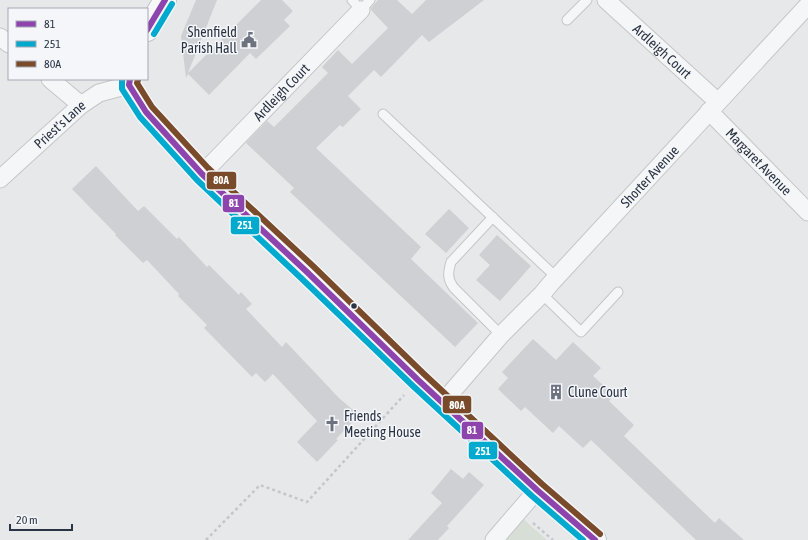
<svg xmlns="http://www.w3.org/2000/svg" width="808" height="540" viewBox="0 0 808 540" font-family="'Asap Condensed',sans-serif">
<rect width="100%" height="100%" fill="#e6e8ea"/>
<path fill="#d6ded6" d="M522 518 547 540H502Z"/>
<path fill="#ced0d3" d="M196 0H217L188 73 261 0H282L293 11 284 20 290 26 256 59 250 53 209 95 188 74 186 78 181 36Z
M378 0H397L412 14 426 0H484L429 42 422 35 381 77 374 70 348 96 361 109 343 127 340 125 316 148 421 247 411 259 478 323 455 347 290 192 294 188 246 143 267 121 274 127 328 73 322 67 338 50 352 64 388 28 371 10V8Z
M96 166 138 211 144 206 177 239 179 237 207 267 209 265 239 295 241 292 252 304 246 309 282 347 286 342 339 398 359 415 336 439 338 440 317 462 297 442 317 421 273 374 265 382 256 373 252 377 204 328 207 325 178 296 179 294 147 260 143 263 115 235 116 234 72 189Z
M449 209 469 228 446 253 425 234Z
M497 235 531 266 500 301 476 280 490 265 479 255Z
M533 339 556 360 573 342 601 368 593 376 614 395 609 401 634 425 624 436 715 523 719 518 744 540H696L591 440 583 448 559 426 553 433 525 407 521 411 498 389 508 378 502 372Z
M451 469 463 479 469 472 484 485 447 526 449 528 438 540H408L442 503 431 493Z"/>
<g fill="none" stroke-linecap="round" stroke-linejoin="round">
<defs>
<path id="service" d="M352 0 361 10 370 0
M567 20 587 0
M383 114 556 277
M493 217 451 262C448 272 447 279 454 288L501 335
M542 294 581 332 618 292"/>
<g id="minor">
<path id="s1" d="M606 0 718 102"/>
<path d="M0 37 9 44"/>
<path d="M50 79 81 105"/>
<path id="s2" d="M709 111 808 212"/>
<path id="s3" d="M202 174 361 10"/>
<path id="s4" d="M0 179 81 105 99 93 129 85"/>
<path id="s5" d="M443 402 501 335 542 294 552 282 808 5"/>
<path d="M494 540 537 490"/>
</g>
<path id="primary" d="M147 30 165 0
M130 79 129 85 146 112 202 174 307 272 418 380 537 490 595 540"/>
</defs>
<use href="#service" stroke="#c4c6c8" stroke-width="11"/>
<use href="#minor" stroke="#c4c6c8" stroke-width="19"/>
<use href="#primary" stroke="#c2c5c8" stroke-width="24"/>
<path stroke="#c5c6ca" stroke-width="2.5" stroke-dasharray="3 3" stroke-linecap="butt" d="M533 523 553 540
M206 540 260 485 307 502 404 395"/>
<use href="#service" stroke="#f5f6f7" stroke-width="9"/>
<use href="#minor" stroke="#f5f6f7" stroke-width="17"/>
<use href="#primary" stroke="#f8f8f8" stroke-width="22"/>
<defs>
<path id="bus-1" d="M147 30 165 0
M130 79 129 85 146 112 202 174 307 272 418 380 537 490 595 540"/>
<path id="bus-2" d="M154 34 172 4
M122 79V89L140 117 197 180 301 278 413 386 532 496 583 540"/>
<path id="bus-3" d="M138 80 137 83 152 107 208 168 313 266 424 374 542 484 600 534"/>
</defs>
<use href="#bus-1" stroke="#f4f6f9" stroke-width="9"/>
<use href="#bus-2" stroke="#f4f6f9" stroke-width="9"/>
<use href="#bus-3" stroke="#f4f6f9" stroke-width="9"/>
<use href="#bus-1" stroke="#8e44ad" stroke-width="6"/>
<use href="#bus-2" stroke="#00a9ce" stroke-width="6"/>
<use href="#bus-3" stroke="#7a4b2a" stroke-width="6"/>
</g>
<defs>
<symbol id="civic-bare" viewBox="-9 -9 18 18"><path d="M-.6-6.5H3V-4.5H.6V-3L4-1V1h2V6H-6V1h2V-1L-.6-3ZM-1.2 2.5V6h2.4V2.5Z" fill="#6c737f" stroke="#f4f6f9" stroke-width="2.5" paint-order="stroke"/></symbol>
<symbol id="building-bare" viewBox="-9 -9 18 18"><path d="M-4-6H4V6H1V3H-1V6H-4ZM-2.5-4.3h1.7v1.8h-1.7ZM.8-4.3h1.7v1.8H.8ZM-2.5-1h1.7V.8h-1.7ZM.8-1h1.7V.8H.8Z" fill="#6c737f" stroke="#f4f6f9" stroke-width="2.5" paint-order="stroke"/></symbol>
<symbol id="church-bare" viewBox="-9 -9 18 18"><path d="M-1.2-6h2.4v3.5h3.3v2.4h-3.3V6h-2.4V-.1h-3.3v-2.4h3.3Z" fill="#6c737f" stroke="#f4f6f9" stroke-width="2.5" paint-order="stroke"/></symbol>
</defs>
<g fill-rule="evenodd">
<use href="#civic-bare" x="238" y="29" width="22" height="22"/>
<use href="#building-bare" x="545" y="381" width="22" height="22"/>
<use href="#church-bare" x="321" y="413" width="22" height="22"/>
</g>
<circle fill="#2b3445" stroke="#f4f6f9" stroke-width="1.5" cx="354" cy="306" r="3.5"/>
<g text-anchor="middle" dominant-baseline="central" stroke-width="3" stroke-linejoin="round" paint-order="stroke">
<g font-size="14" fill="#2b3445" stroke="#f4f6f9" text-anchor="start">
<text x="237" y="32" text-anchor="end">Shenfield<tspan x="237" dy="16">Parish Hall</tspan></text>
<text x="568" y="392">Clune Court</text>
<text x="344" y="416">Friends<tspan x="344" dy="16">Meeting House</tspan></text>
</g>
<g font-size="14" fill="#2b3445" stroke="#f4f6f9">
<text stroke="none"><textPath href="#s1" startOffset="76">Ardleigh Court</textPath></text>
<text stroke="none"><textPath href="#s3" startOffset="114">Ardleigh Court</textPath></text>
<text stroke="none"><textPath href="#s4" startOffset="81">Priest's Lane</textPath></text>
<text stroke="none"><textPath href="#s2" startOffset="71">Margaret Avenue</textPath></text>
<text stroke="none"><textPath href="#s5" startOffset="306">Shorter Avenue</textPath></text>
</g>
</g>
<g stroke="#f4f6f9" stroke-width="1.5">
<rect x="206" y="171" width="31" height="19" rx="4" fill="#7a4b2a"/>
<rect x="222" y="194" width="23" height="19" rx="4" fill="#8e44ad"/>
<rect x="230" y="216" width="30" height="19" rx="4" fill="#00a9ce"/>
<rect x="442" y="395" width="30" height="19" rx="4" fill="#7a4b2a"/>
<rect x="461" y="421" width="23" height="19" rx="4" fill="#8e44ad"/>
<rect x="468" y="441" width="30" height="19" rx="4" fill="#00a9ce"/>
</g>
<g font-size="11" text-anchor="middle" font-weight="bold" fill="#fff">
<text x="221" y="184">80A</text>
<text x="234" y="207">81</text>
<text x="245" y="229">251</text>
<text x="457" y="409">80A</text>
<text x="472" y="434">81</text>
<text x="483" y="455">251</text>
</g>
<rect x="8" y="8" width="140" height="72" fill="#f4f6f9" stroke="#a4a8b1"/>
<rect x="16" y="21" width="20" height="6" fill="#8e44ad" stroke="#a4a8b1"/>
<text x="44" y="28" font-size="12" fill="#2b3445">81</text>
<rect x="16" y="41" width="20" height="6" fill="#00a9ce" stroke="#a4a8b1"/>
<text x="44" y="48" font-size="12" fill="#2b3445">251</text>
<rect x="16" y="61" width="20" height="6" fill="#7a4b2a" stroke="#a4a8b1"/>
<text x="44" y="68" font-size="12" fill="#2b3445">80A</text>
<path d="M10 524v6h62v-6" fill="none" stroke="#2b3445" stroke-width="2"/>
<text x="16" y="524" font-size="12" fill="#2b3445" stroke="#f4f6f9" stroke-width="3" paint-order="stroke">20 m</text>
</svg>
